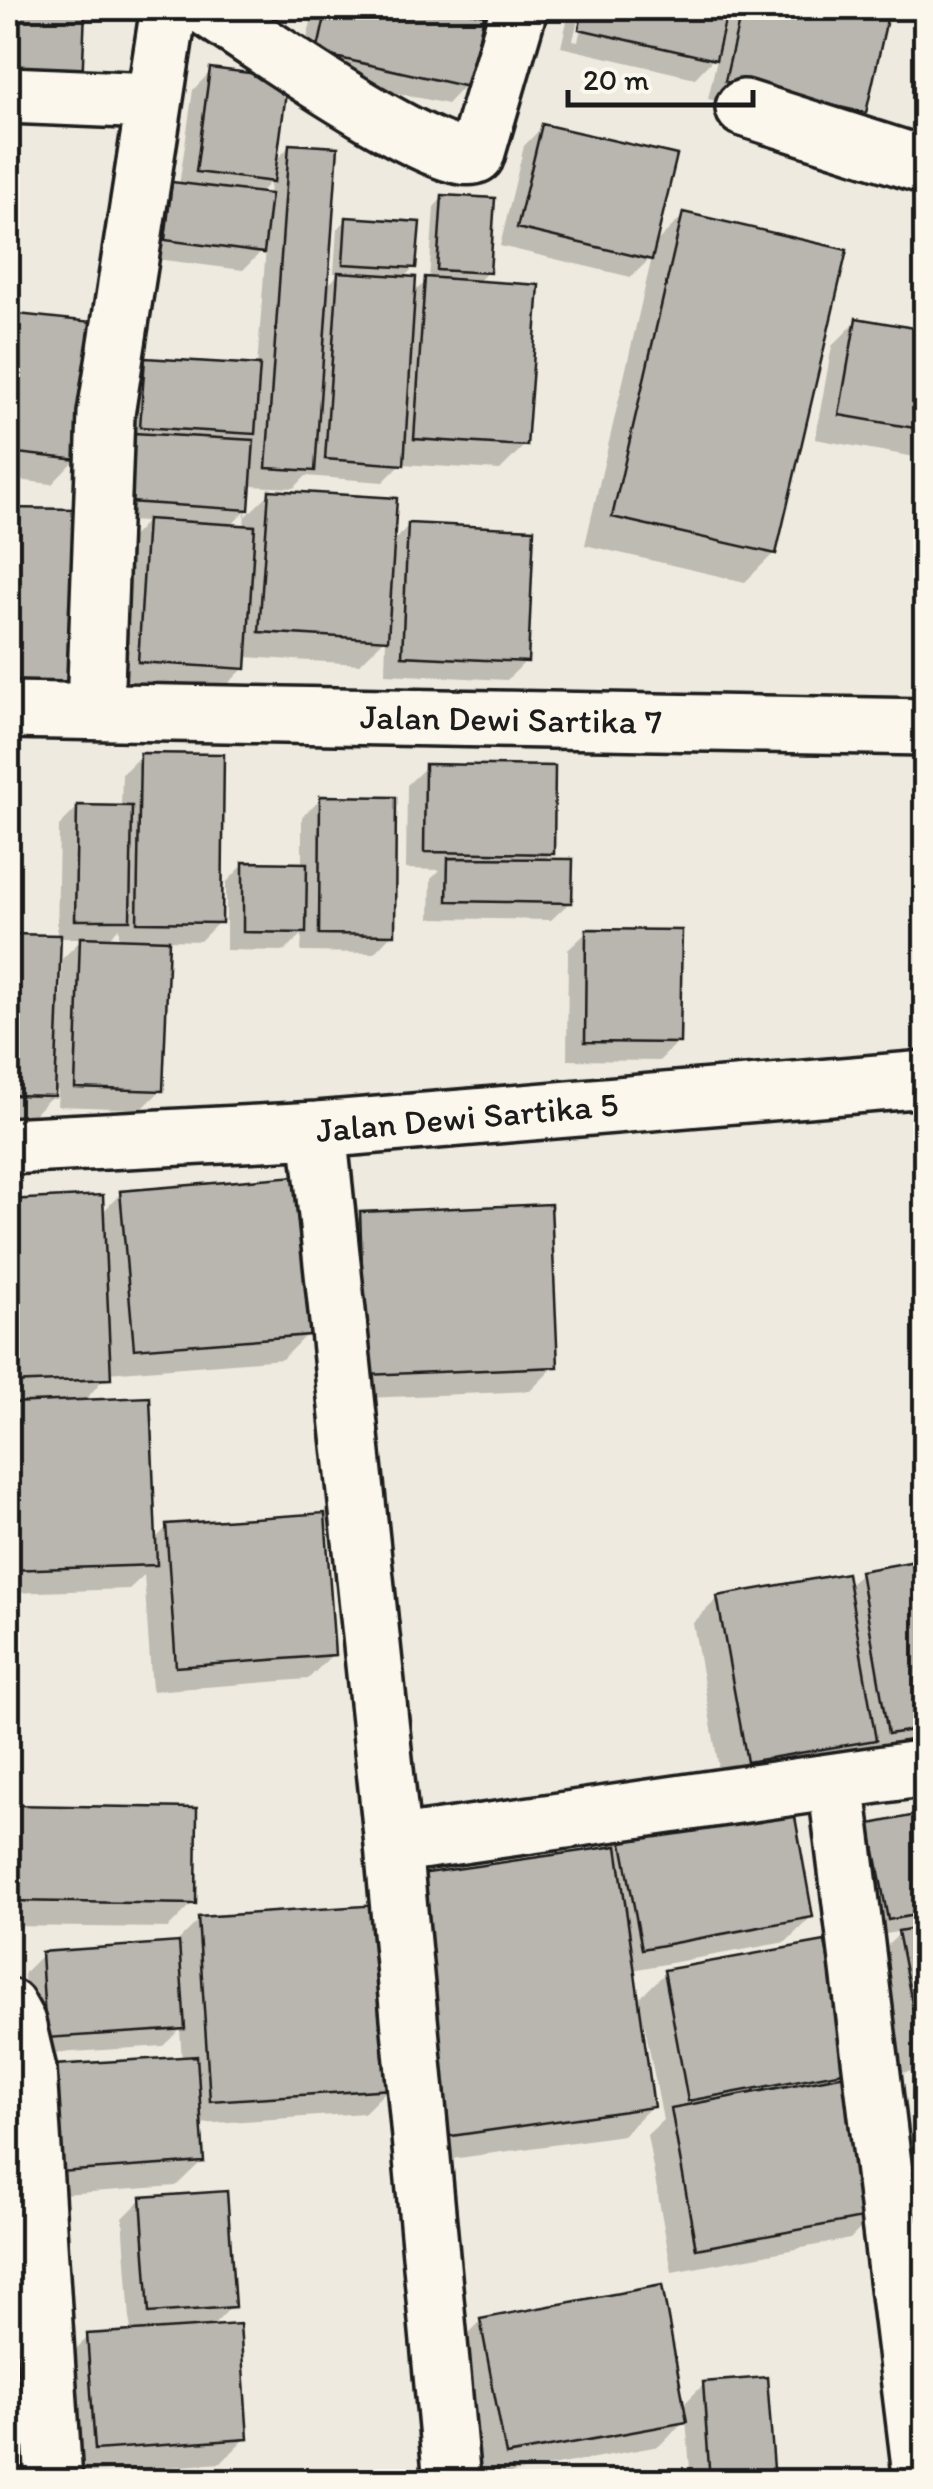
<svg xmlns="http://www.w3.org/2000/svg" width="933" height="2489" viewBox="0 0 933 2489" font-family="Itim,sans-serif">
<rect width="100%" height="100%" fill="#eeeadf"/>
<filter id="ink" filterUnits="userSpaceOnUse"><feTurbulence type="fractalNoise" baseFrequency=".01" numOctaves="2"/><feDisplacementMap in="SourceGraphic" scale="20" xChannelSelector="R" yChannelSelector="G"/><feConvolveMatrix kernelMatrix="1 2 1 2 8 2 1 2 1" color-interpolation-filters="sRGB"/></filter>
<g filter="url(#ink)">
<path fill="#0003" fill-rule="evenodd" d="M8 8H83L80 88 8 111Z
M314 8H483L475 16 465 85 447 104 300 71Z
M570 8H581L573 40 578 41 586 8H725L724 14 731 8H823L884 21 863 112 845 130 708 99 718 54 695 78 561 47Z
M211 71 274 162 290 146 325 288 340 273H334L337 229 347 220 414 267 402 279 413 292 429 280 434 207 443 197 488 272 476 283 525 445 500 470 401 464 383 482 306 476 294 488 249 486 246 516 270 493 392 543 409 525 526 661 507 680 385 674 386 638 360 664 245 657 244 668 225 687 120 680 129 540 146 522 112 520 127 379 146 360 257 367 266 247 243 270 148 258 155 204 173 185 179 186 193 90ZM270 182 269 196 258 195ZM245 511 244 527H230Z
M542 127 653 245 684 215 774 553 745 582 585 545 652 257 631 277 500 246 524 146Z
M8 316 91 324 77 458 52 484 8 479Z
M857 321 926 333V459L815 439 832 346Z
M8 510 72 512 8 718Z
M141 755 219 922 200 941 167 940 161 1090 142 1109 57 1106 58 1090 28 1120H8V936L57 938 59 826 78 807 121 808 122 774ZM119 928V941H106ZM58 938H83L62 959 61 997H56Z
M426 767 551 853 543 861 570 902 551 920 430 918 431 879 440 870 406 869 407 785Z
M321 798 392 934 374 953 301 952 302 934 285 951 226 950V883L244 864 302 865V817Z
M587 932 678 1042 659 1061 567 1060 568 950Z
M121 1193 307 1334 282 1359 108 1373 84 1402 153 1541 167 1527 333 1654 308 1679 152 1691 144 1575 129 1589 8 1593V1202L100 1198 101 1214Z
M361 1215 555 1366 530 1391 342 1399 336 1240Z
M926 1562V1747L722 1785 693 1623 718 1598 847 1587 861 1573Z
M8 1808 194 1811 193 1903 168 1928 8 1926Z
M926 1816V2148L913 2080 924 2069 896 2074 875 1958 902 1931 870 1937 852 1845 871 1826Z
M621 1834 811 1917 786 1942 632 1970 637 2001 665 1973 846 2070 836 2080 875 2214 850 2239 672 2272 647 2135 663 2120 644 2022 640 2023 652 2106 623 2135 416 2164 389 2088 364 2113 199 2124 202 2161 176 2186 21 2197 182 2060 180 2030 163 2046 28 2055 24 1973 42 1955 174 1945 199 1920 378 1908 604 1850Z
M142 2199 232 2306 210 2329 246 2438 221 2463 71 2474 63 2362 88 2337 131 2334 123 2218Z
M481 2321 682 2406 704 2384 772 2482H691L686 2419 659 2446 481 2479 456 2346Z
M8 2356H11L19 2469 8 2480Z"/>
<path fill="#b9b6af" stroke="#1c1c1c" stroke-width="2.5" d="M8 8H85L82 89 8 86Z
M327 8H450L484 15 468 87 317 53Z
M583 8H728L716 60 579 29Z
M742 8H834L887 19 866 113 725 81Z
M210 68 288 78 274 182 196 172Z
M542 124 677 155 652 260 517 228Z
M289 144 338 147 315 471 266 468Z
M172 182 271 194 264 253 165 240Z
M442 195 495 198 490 273 437 270Z
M683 212 847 250 776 554 612 517Z
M346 217 420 222 416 268 343 264Z
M338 272 416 277 404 465 325 459Z
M425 277 539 285 527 446 414 439Z
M8 313 93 322 79 460 8 452Z
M856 318 926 330V430L839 415Z
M145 358 260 365 255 434 140 427Z
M133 433 254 440 249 510 129 502Z
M269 490 397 498 388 640 259 632Z
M8 508 75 509 71 695 8 693Z
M147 519 255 526 246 669 138 662Z
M408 523 534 529 528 662 402 656Z
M140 753 224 754 222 923 137 922Z
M425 764 555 766 554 854 424 852Z
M320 796 396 797 395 935 319 934Z
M77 805 132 806 130 920H75Z
M448 858 573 859 572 903 447 901Z
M243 862 307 863 306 933 243 932Z
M586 929 682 930 680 1043 585 1042Z
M8 934 61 935 55 1096 8 1095Z
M80 937 169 940 163 1091 75 1088Z
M296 1176 310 1335 134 1349 120 1191Z
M103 1195 111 1379 8 1383V1200Z
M551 1204 558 1367 366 1375 360 1212Z
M150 1397 157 1565 8 1570V1403Z
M325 1513 335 1655 176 1667 166 1524Z
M926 1559V1728L888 1734 860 1571Z
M847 1573 876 1740 747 1762 717 1596Z
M792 1800 813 1917 642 1949 620 1832Z
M8 1805 197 1808 196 1904 8 1901Z
M926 1813V1913L888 1920 870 1824Z
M617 1846 654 2107 444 2137 406 1876Z
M379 1905 392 2089 210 2101 198 1917Z
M926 1926V2049L921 2050 898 1931Z
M825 1941 848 2071 688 2101 664 1970Z
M179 1942 185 2029 46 2038 41 1952Z
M197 2056 204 2162 45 2173 38 2066Z
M851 2074 878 2215 696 2249 671 2108Z
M227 2191 235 2307 149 2313 141 2197Z
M662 2285 687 2422 506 2455 480 2319Z
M240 2324 248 2439 95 2450 87 2334Z
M8 2354H13L22 2470 8 2471Z
M767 2377 775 2482H710L703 2382Z"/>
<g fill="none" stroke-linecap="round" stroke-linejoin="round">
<defs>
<path id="minor" d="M207 8C245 33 443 173 476 155L519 8
M8 95 152 101
M744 108 926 166
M8 710 926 727
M95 710 106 414 169 8
M318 1130 393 1845 452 2482
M8 1146 318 1130 926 1079
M836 1781 922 2482
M393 1845 926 1768
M8 2007 17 2023 28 2070 54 2482"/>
</defs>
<use href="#minor" stroke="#1c1c1c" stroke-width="62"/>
<use href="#minor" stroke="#fbf7ec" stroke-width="55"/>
</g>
</g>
<g text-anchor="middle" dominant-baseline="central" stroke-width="9" stroke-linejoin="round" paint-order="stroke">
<g font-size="35" fill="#1c1c1c" stroke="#fbf7ec">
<text transform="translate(511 719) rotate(1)">Jalan Dewi Sartika 7</text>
<text transform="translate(467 1117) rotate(-5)">Jalan Dewi Sartika 5</text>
</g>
</g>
<rect width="933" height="2489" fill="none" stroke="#fbf7ec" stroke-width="40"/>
<rect x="20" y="20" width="893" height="2449" fill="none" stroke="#1c1c1c" stroke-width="4" filter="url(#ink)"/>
<path d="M568 90v15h185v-15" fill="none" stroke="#1c1c1c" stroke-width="5"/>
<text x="583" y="90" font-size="30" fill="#1c1c1c" stroke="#fbf7ec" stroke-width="8" paint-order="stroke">20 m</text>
</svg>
